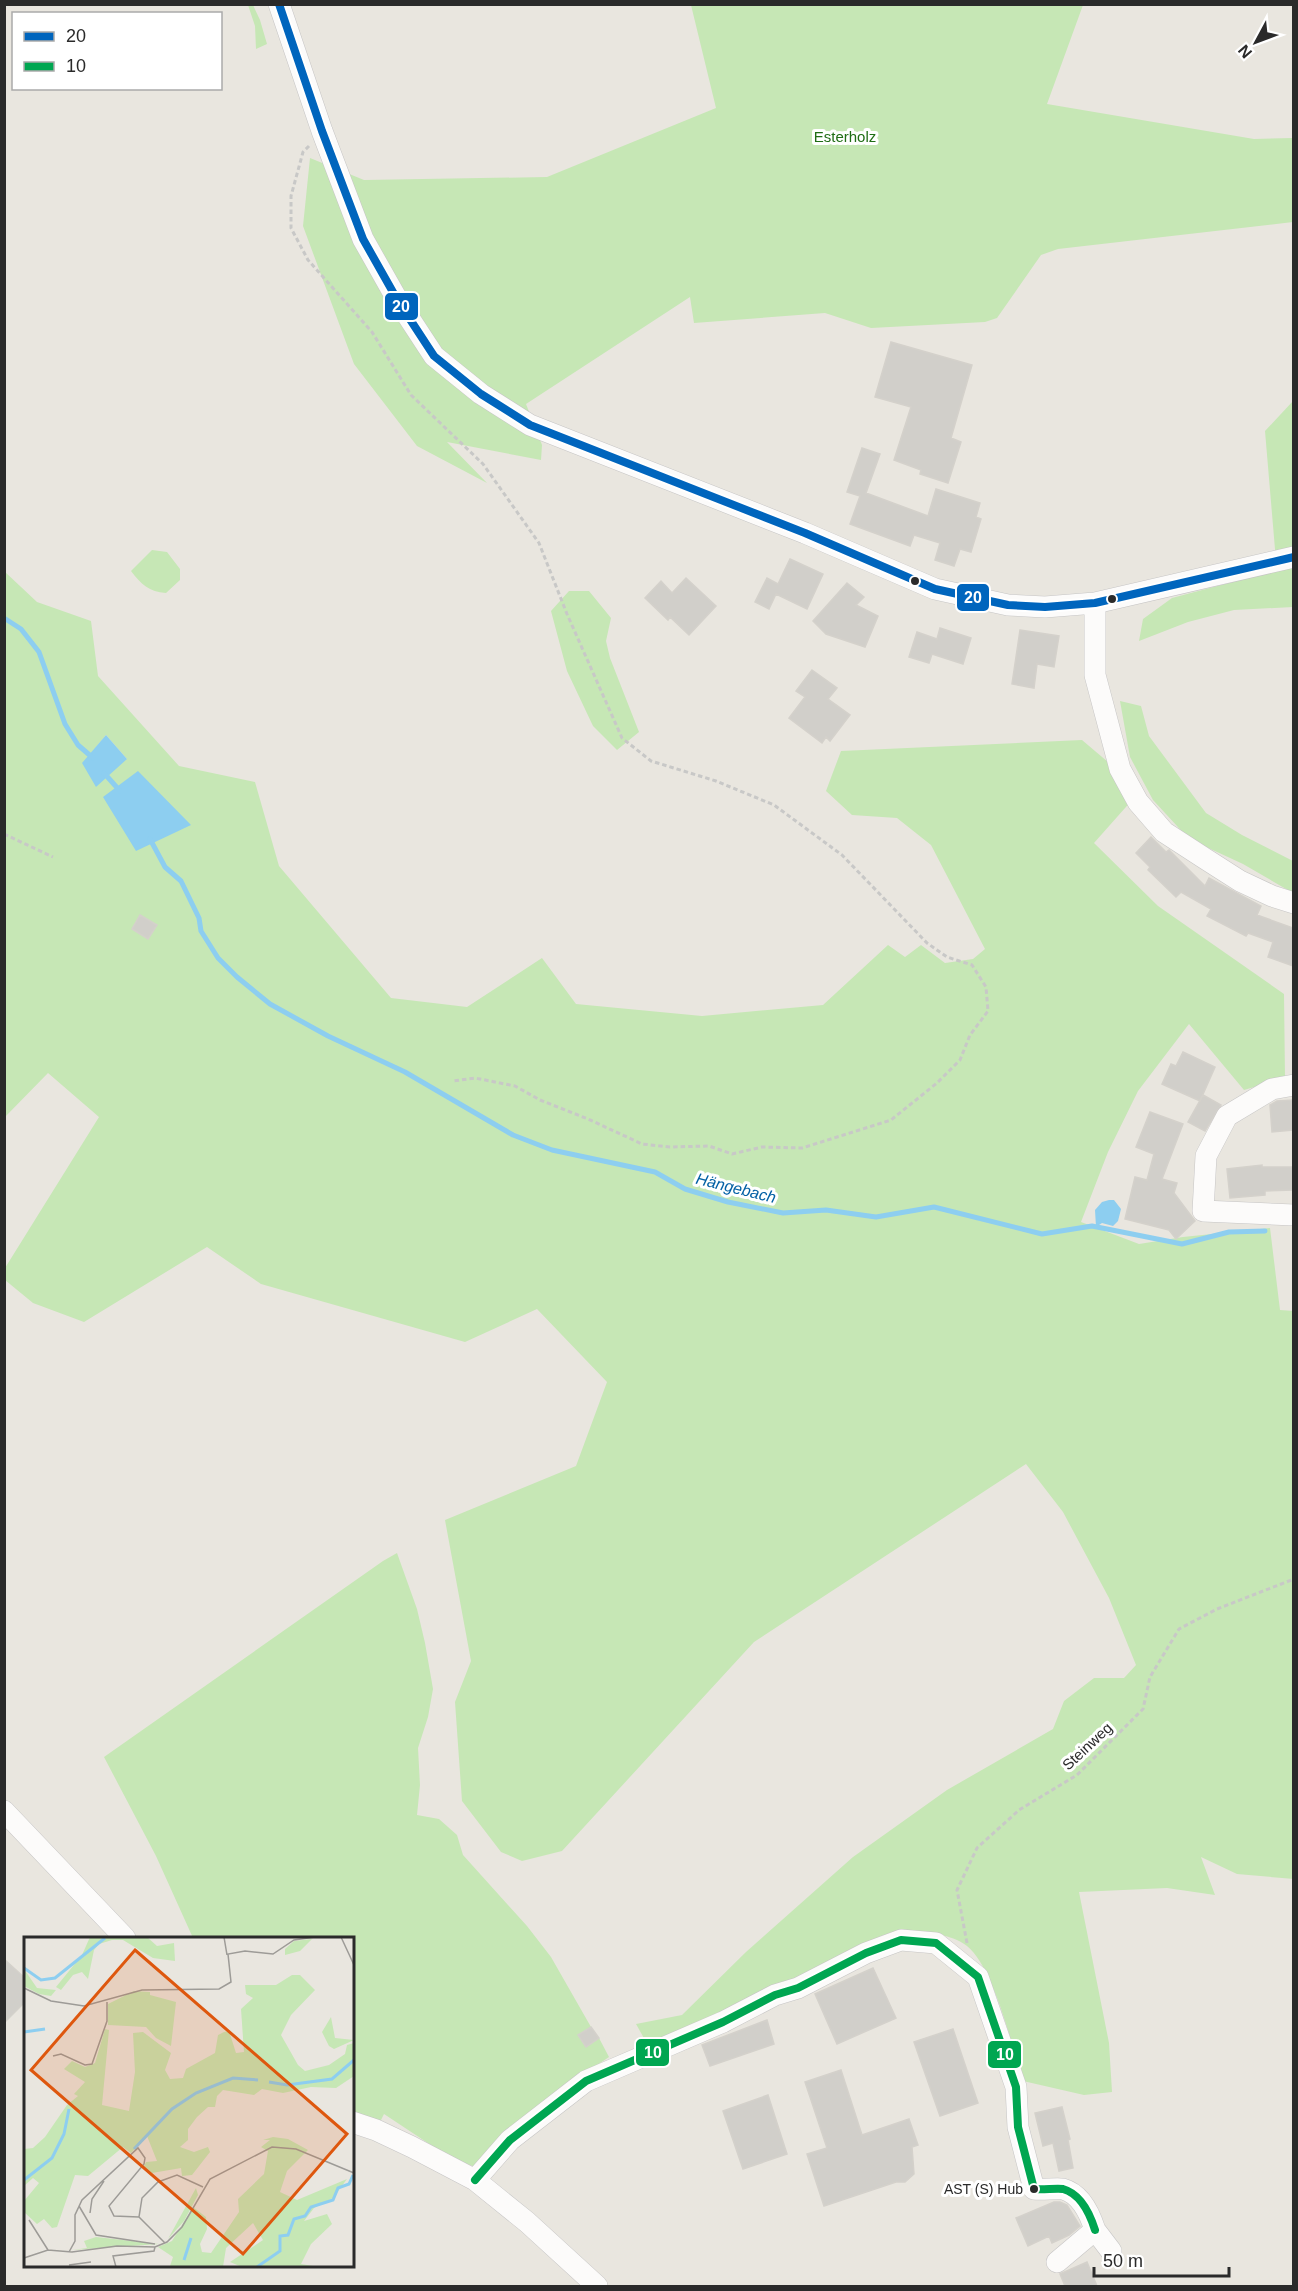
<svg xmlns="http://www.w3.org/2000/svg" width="1298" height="2291" viewBox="0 0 1298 2291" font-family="Helvetica,sans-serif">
<rect width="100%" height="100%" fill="#e9e6df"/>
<path fill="#c6e7b5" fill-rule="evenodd" d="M248 5H253L260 20 267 44 256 49 255 26Z
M691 5H1083L1047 104 1254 139 1293 138V222L1058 249 1041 255 997 318 985 322 871 328 825 313 694 323 690 297 526 404 542 445 541 460 447 442 487 483 417 446 354 364 303 226 310 158 364 180 547 177 716 108Z
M1293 401V557L1276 561 1265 431Z
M152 550 167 552 180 569V580L166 593C149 592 141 584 131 571Z
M1293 566V607L1234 610 1188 622 1139 641 1143 619 1172 598Z
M4 571 37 602 91 621 98 676 179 766 255 782 279 866 391 998 467 1007 542 958 576 1004 702 1016 823 1005 888 945 905 957 921 945 945 963 973 959 985 949 931 845 897 818 852 815 826 791 841 751 1082 740 1141 790 1094 843 1158 906 1284 994 1285 1078 1244 1090 1189 1024 1138 1091 1108 1152 1081 1222 1139 1244 1183 1237 1270 1228 1280 1310 1294 1311V1879L1237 1874 1201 1857 1215 1895 1167 1888 1079 1892 1109 2043 1112 2092 1084 2095 1023 2081C1012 2046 994 1968 967 1946 951 1933 925 1933 905 1931L649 2047 636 2024 682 2015 746 1952 853 1857 947 1790 1053 1729 1064 1701 1094 1678H1124L1136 1665 1109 1598 1063 1512 1026 1464 754 1642 562 1851 522 1861 501 1852 462 1801 455 1702 471 1661 445 1520 576 1466 607 1382 537 1309 465 1342 261 1284 207 1247 84 1322 33 1303 5 1280V1268L99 1117 48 1073 5 1117ZM106 735 127 759 83 763Z
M569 591H589L611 618 606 641 610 658 639 732 617 750 593 726 567 671 551 611Z
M1120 701 1141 706 1149 736 1206 813 1242 835 1293 861V893L1243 864 1189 839 1153 800 1130 757Z
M397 1553 417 1609 425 1643 433 1689 428 1717 418 1748 420 1785 417 1815 439 1819 457 1835 463 1855 527 1926 551 1957 591 2027 578 2035 586 2047 599 2038 609 2057 541 2103 514 2125 476 2167 455 2161 384 2114 376 2130 353 2122 352 1938H193L156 1856 104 1757 383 1561Z"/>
<path fill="#8dcef0" d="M106 735 127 759 96 787 82 763Z
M138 771 191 825 136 851 103 797Z
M1109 1200H1114L1121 1209 1118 1221 1113 1226 1102 1223 1096 1227 1095 1210 1102 1202Z"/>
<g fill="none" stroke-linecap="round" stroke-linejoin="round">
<path stroke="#8dcef0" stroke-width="5" d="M4 618 21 629 39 652 65 724 78 745 93 758
M104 773 120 791
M150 839 165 867 181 881 199 918 201 931 218 958 237 977 270 1004 328 1036 405 1072 513 1135 552 1150 655 1172 685 1189 728 1202 783 1213 826 1210 876 1217 934 1207 1042 1234 1092 1226 1182 1244 1229 1232 1265 1231"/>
</g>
<path fill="#d1cfca" stroke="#d4d1cb" stroke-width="1.5" d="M891 342 972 365 951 438 961 442 948 483 920 474 921 470 894 460 911 407 875 397Z
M862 448 880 454 866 493 928 516 936 489 980 503 976 517 981 519 971 552 960 549 954 566 935 560 940 543 914 535 910 546 850 524 860 496 847 492Z
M790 559 823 574 807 609 776 594 769 609 755 602 767 578 778 584Z
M686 578 716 606 689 635 670 617 668 620 645 598 661 581 672 593Z
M847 583 864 597 856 605 878 616 865 647 826 634 813 621Z
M940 628 971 638 963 664 932 654 929 663 909 657 917 632 937 639Z
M1020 630 1059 636 1054 667 1037 664 1034 688 1012 684Z
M812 670 837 688 828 699 850 715 830 741 826 737 822 743 789 718 805 697 796 691Z
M1151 837 1166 852 1169 850 1205 886 1209 878 1261 906 1257 915 1293 928V966L1268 957 1273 942 1248 933 1246 936 1207 916 1211 909 1181 892 1176 897 1148 870 1150 867 1136 853Z
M140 915 157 925 148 939 132 929Z
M1183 1052 1215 1067 1200 1101 1162 1084 1171 1064 1176 1066Z
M1203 1095 1221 1105 1205 1131 1188 1122Z
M1293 1100V1130L1272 1132 1270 1105 1277 1101Z
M1150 1112 1183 1124 1162 1179 1177 1183 1174 1193 1195 1221 1176 1239 1169 1230 1125 1219 1135 1177 1147 1180 1154 1154 1136 1147Z
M1262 1165V1167H1293V1190L1265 1191V1195L1230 1198 1227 1169Z
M4 1959 26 1979V2001L4 2023Z
M873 1968 896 2018 837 2044 815 1994Z
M767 2020 774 2044 710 2066 702 2045Z
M591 2027 599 2038 586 2047 578 2035Z
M953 2029 978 2103 940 2116 914 2042Z
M841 2070 862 2135 909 2119 918 2145 912 2147 914 2174 905 2182H896L824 2206 807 2154 827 2148 805 2082Z
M768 2095 787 2154 743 2169 723 2111Z
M1062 2107 1070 2139 1068 2140 1073 2168 1059 2171 1053 2143 1043 2146 1035 2113Z
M1054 2202H1060L1067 2205 1080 2226 1069 2235 1052 2243 1049 2236 1028 2246 1016 2218Z
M1087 2262 1097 2286H1065L1060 2274Z"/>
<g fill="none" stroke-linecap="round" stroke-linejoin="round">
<defs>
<path id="street" d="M279 4 322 131 363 239 398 301 434 356 481 394 530 425 805 533 935 589 1008 605 1045 607 1095 603 1294 557
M1095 603V675L1120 769 1138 802 1164 832 1204 858 1240 881 1272 896 1294 903
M1294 1085 1272 1089 1227 1116 1206 1156 1203 1211 1294 1215
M4 1811 125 1938
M352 2122 376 2130 412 2147 475 2180 527 2222 597 2286
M475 2180 510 2140 586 2081 723 2022 775 1995 798 1988 866 1953 901 1940 936 1943 978 1977 1016 2087 1018 2127 1034 2189C1042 2190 1057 2188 1063 2189 1081 2194 1090 2214 1095 2230
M1057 2262 1095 2230 1111 2251"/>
</defs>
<use href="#street" stroke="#c6c5c5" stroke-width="22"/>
<path stroke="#c8c8c7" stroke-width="3" stroke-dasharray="4.5 3" stroke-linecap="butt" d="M309 146 303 152 291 196V228L308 260 372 332 411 395 483 464 539 543 567 614 622 738 651 761 716 781 774 805 842 855 927 943 947 957 972 965 986 987 988 1011 970 1035 960 1060 937 1083 891 1120 802 1148 762 1147 732 1154 709 1146 670 1147 642 1144 588 1119 540 1100 515 1086 475 1078 453 1081
M4 834 53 857
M967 1943 957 1890 977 1848 1019 1810 1077 1775 1143 1709 1150 1677 1179 1629 1217 1609 1294 1579"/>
<use href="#street" stroke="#fcfbfa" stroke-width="21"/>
<defs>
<path id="bus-1" d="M279 4 322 131 363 239 398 301 434 356 481 394 530 425 805 533 935 589 1008 605 1045 607 1095 603 1294 557"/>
<path id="bus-2" d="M475 2180 510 2140 586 2081 723 2022 775 1995 798 1988 866 1953 901 1940 936 1943 978 1977 1016 2087 1018 2127 1034 2189C1042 2190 1057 2188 1063 2189 1081 2194 1090 2214 1095 2230"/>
</defs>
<use href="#bus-1" stroke="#fff" stroke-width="12"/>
<use href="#bus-2" stroke="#fff" stroke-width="12"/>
<use href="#bus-1" stroke="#0065bd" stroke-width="8"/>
<use href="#bus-2" stroke="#00a651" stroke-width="8"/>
</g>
<g fill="#2a2a2a" stroke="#fff" stroke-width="2">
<circle cx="915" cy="581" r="5"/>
<circle cx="1112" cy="599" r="5"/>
<circle cx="1034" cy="2189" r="5"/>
</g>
<g text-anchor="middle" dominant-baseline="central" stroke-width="6" stroke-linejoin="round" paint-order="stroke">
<g font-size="14" fill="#2a2a2a" stroke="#fff" text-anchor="end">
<text x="1023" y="2189">AST (S) Hub</text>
</g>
<g font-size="15" fill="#1f6d14" stroke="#fff">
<text x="845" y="136">Esterholz</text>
</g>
<g font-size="15" fill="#2a2a2a" stroke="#fff">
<text transform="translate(1087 1746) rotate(-43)">Steinweg</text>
</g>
<g font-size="16" font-style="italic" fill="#0360a5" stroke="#fff">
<text transform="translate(736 1188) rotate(14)">Hängebach</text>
</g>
</g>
<g transform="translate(24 1937)">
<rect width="330" height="330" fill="#e9e6df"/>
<path d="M66 0H123L133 9 150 6 151 24 129 21 99 3H88L75 7 70 13 64 42 58 35 49 38 37 53 32 50 58 18ZM288 2 276 14 261 18V12L270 4ZM0 32 13 51 32 53 27 59 15 57 0 49ZM268 38H276L291 53 267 78 257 98 274 128 281 134 305 128 321 117 323 108 330 106V139L312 151 287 150 259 156 238 152 230 158 199 153 193 159 191 170H184L173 180 164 192V203L156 210 170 215 184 210 186 215 168 238 158 239 157 231 128 236 120 229 122 225 133 224 123 199 107 216 99 210 64 239 51 238 33 290 28 291 20 282 13 287 0 275V264L15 246 9 241 0 249V212L9 211 21 200 43 168 54 159 50 157 61 145 40 132 48 124 61 130 71 126 81 92 85 93 78 168 105 174 111 135 109 96 119 95 147 116 141 133 146 142 159 141 162 132 191 116 194 98 200 95 205 94 212 116 220 115 217 72 229 61 222 57 221 48H252ZM110 54 126 55V58L152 65 147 109 132 101 122 90 84 88V67ZM307 80 311 101 330 103 310 112 305 109 298 95ZM249 200 264 202 284 213 263 234 256 255 273 263 323 242 309 261 290 271 280 284 303 277 308 287 287 307 277 327 295 330H218L206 325 239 303 229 286 202 311 199 330H136L146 329 149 320 134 310 148 304 169 270 182 280 183 292 176 307 178 315 187 316 215 275 214 262 240 237 244 214 237 210 246 203H239ZM172 251 174 258 160 284 144 302ZM72 300 135 307 48 313 63 311 60 304Z" fill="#c6e7b5"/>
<path fill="none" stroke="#8dcef0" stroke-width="3" d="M0 31 17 43 31 41 81 1M0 95 21 92M245 145 263 148 308 142 330 123M110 212 148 172 172 156 209 141 234 143M0 243 28 221 40 197 45 172M160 323 167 301M233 330 256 314V299L264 298 270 282 281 279 287 270 309 263 314 251 325 247 329 238"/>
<path fill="none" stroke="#9d9b97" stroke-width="1.5" d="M200 0 203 18M317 0 330 28M0 51 27 64 60 69 118 53 195 52 207 45 204 17 221 14 249 17 270 3 291 0M29 119 37 117 61 128 68 127 83 84V65M55 269 72 298 131 307M66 276 68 262 80 244M5 283 24 313M141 306 115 280 118 261 134 245 153 238 179 250M45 315 51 304V278L58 263 114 211 121 221 120 227 85 269 90 279 115 280M0 321 24 313 48 315 93 309 131 310 143 305 158 290 186 242 248 210 272 212 330 236M45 328 67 325M92 330 89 319 130 314 131 310"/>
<path fill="#de570e" fill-opacity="0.15" stroke="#de570e" stroke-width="3" d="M111 13 323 197 219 317 7 133Z"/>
<rect width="330" height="330" fill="none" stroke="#2a2a2a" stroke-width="3"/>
</g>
<g stroke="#fff" stroke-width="2">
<rect x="384" y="292" width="35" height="29" rx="6" fill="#0065bd"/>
<rect x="956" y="583" width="34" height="29" rx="6" fill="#0065bd"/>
<rect x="635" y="2038" width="35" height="29" rx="6" fill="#00a651"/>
<rect x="987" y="2040" width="35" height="29" rx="6" fill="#00a651"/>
</g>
<g font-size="16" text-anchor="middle" font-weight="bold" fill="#fff">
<text x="401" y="312">20</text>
<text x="973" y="603">20</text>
<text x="653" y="2058">10</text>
<text x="1005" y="2060">10</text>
</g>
<rect width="1298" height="2291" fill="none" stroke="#2a2a2a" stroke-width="12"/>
<rect x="12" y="12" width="210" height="78" fill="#ffffff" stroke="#aaaaaa" stroke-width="1.5"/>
<rect x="24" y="32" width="30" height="9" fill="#0065bd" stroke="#aaaaaa" stroke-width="1.5"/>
<text x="66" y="42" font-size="18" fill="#2a2a2a">20</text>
<rect x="24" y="62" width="30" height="9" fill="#00a651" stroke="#aaaaaa" stroke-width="1.5"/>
<text x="66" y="72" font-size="18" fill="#2a2a2a">10</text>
<g transform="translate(1256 42) rotate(229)" stroke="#ffffff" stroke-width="4.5" paint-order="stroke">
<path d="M0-4.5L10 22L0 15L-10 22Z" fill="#2a2a2a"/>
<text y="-9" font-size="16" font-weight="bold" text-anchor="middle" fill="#2a2a2a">N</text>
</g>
<path d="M1094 2267v9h135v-9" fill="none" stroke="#2a2a2a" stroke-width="3"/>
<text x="1103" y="2267" font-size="18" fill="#2a2a2a" stroke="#ffffff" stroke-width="4.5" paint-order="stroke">50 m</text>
</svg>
